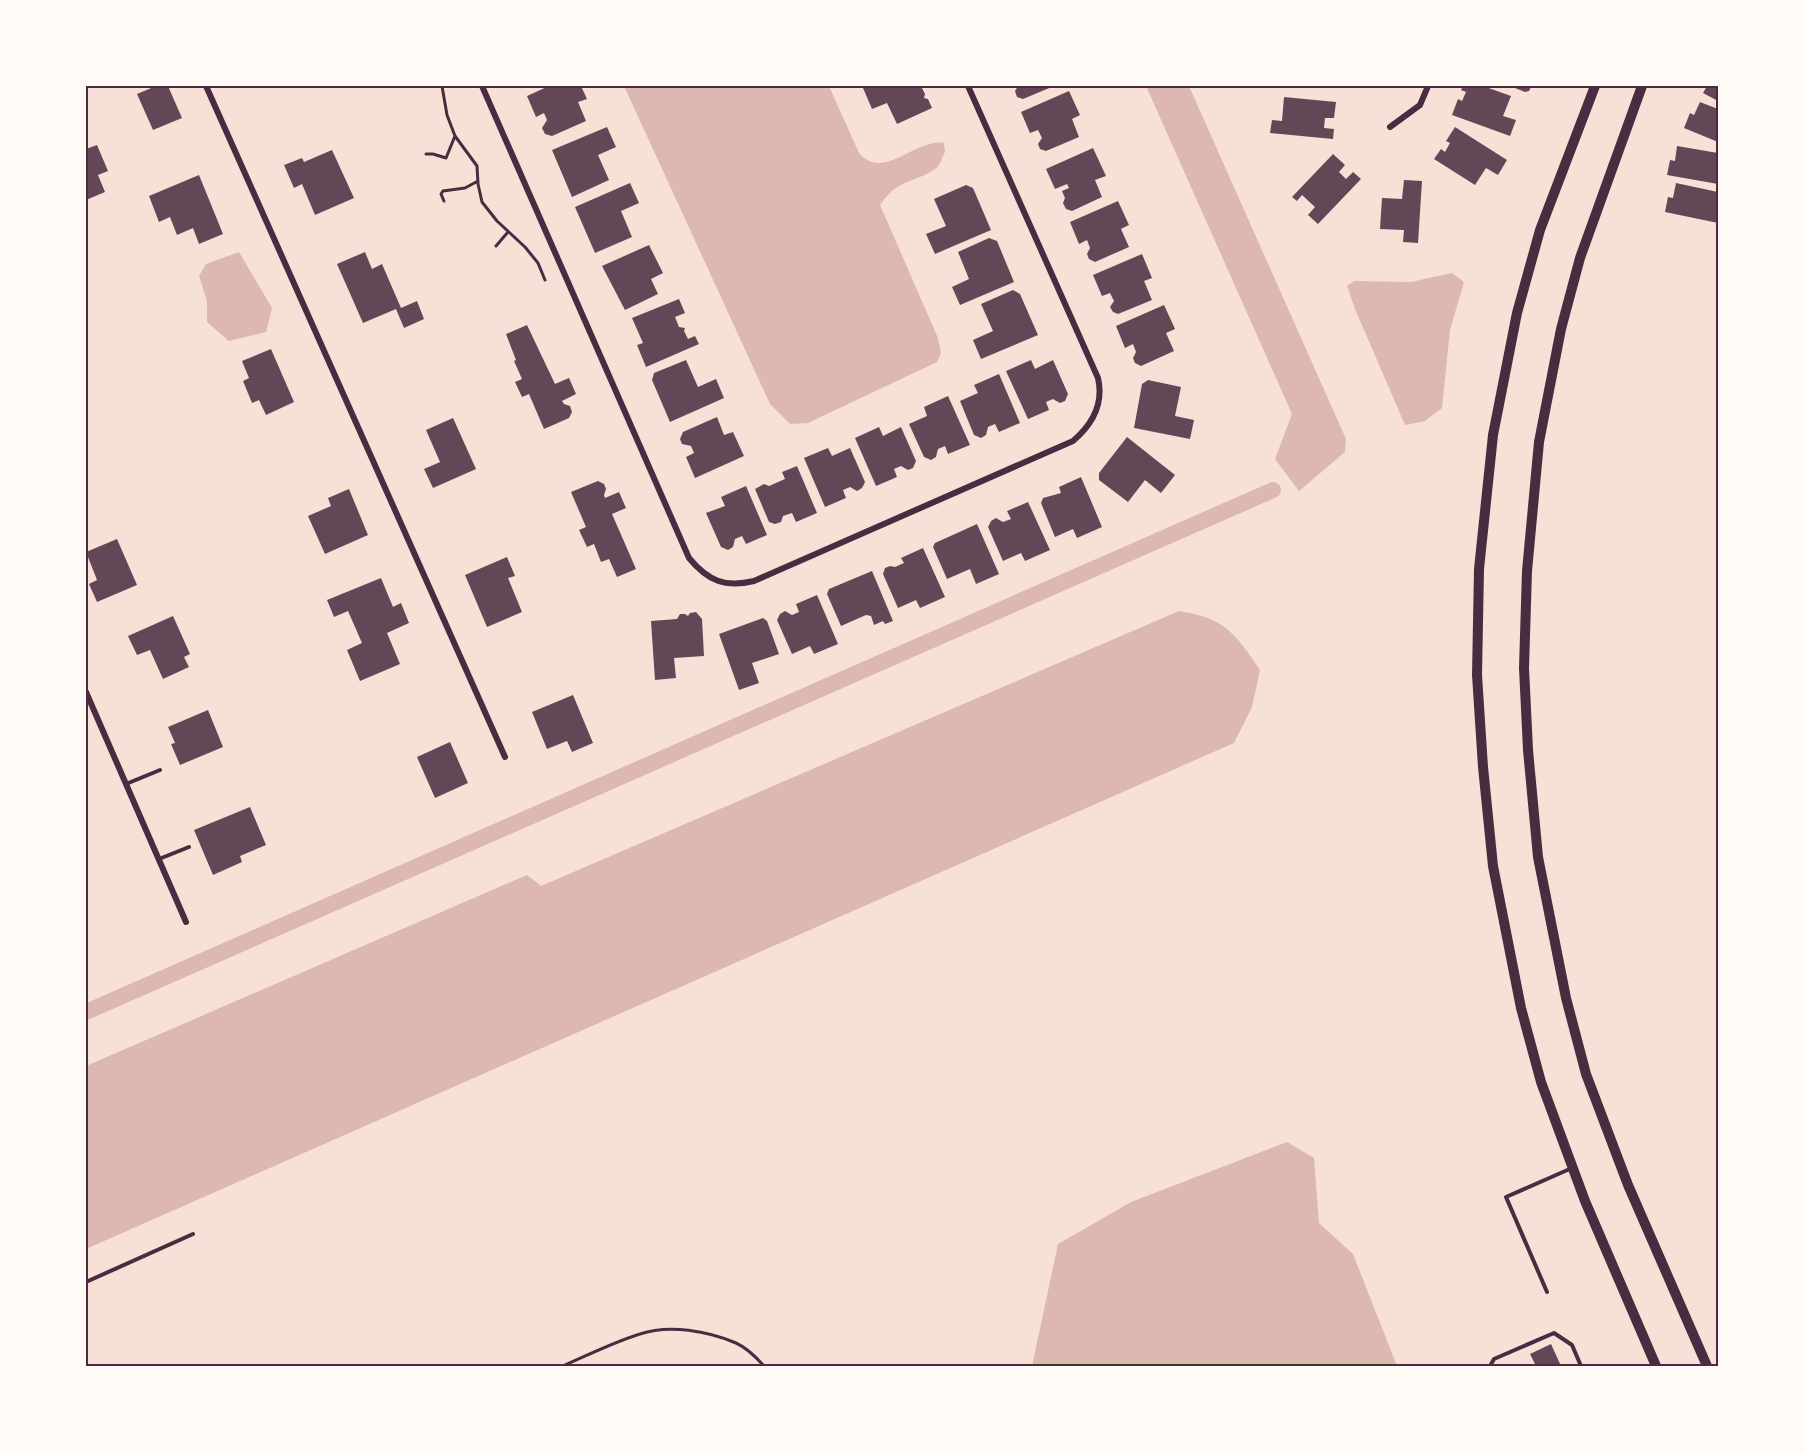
<svg xmlns="http://www.w3.org/2000/svg" width="1804" height="1452" viewBox="0 0 1804 1452" font-family="Bitter,serif">
<rect width="100%" height="100%" fill="#f7e1d7"/>
<path fill="#dcb8b0" d="M624 86H829L859 153C884 182 915 138 944 143L945 152C942 156 942 161 939 165 933 174 910 180 901 185 892 189 886 197 880 205L938 338 941 353 937 362 808 423 790 424 770 404Z
M1146 86H1189L1346 439 1345 452 1299 491 1275 459 1292 414Z
M239 252 272 308 266 332 229 341 207 322V301L199 276 206 264Z
M1452 273 1464 282 1450 330 1442 408 1425 421 1405 425 1355 309 1347 286 1354 281 1411 282Z
M1179 611C1225 618 1235 633 1260 670L1252 707 1234 743 86 1249V1066L527 875 541 886Z
M1287 1142 1314 1158 1319 1223 1353 1254 1397 1366H1032L1058 1244 1131 1202Z"/>
<g fill="none" stroke-linecap="round" stroke-linejoin="round">
<path stroke="#dcb8b0" stroke-width="16" d="M86 1012 1273 490"/>
</g>
<path fill="#644757" d="M156 86H168L182 118 153 130 137 94Z
M549 86H581L587 99 578 102 586 121 552 136 545 134 542 128 547 120 544 113 536 117 527 96Z
M868 86H923L919 88H922L925 94 924 98 928 99 932 108 897 124 887 103 872 109 863 88Z
M1018 86H1054L1023 99 1017 97 1015 91Z
M1463 86H1483L1511 96 1503 116 1516 120 1510 136 1452 115 1458 99 1462 101 1466 92 1461 90Z
M1510 86H1531V87L1529 91 1525 92Z
M1707 86H1718V101L1703 93Z
M1069 91 1080 115 1072 119 1079 137 1046 151 1040 149 1038 144 1042 138 1038 130 1030 133 1021 112Z
M1284 97 1336 102 1334 118H1325L1324 128 1334 129 1333 139 1270 133 1272 120 1282 121Z
M1700 102 1718 109V142L1684 128 1690 113 1694 115Z
M607 127 616 147 598 155 609 180 572 197 552 150Z
M1455 127 1507 160 1498 175 1486 168 1475 185 1434 159 1441 149 1445 152 1450 143 1446 141Z
M97 145 108 171 98 175 105 192 86 200V149Z
M1677 146 1718 153V184L1667 175 1670 160 1675 161Z
M1093 148 1106 176 1095 180 1102 197 1072 211 1066 209 1063 203 1065 198 1062 191 1069 188 1067 184 1055 189 1046 169Z
M332 150 354 198 315 215 302 184 294 188 284 165 302 158 304 162Z
M1333 154 1345 165 1339 172 1346 179 1353 172 1361 179 1318 224 1308 215 1315 207 1302 195 1297 201 1292 197Z
M199 175 223 234 199 244 193 228 177 235 170 217 159 222 149 196Z
M1404 180 1422 181 1418 243 1403 242 1404 230 1380 229 1382 198 1402 199Z
M630 183 639 203 621 211 632 237 595 253 575 207Z
M1676 183 1718 192V223L1665 212 1668 197 1673 198Z
M966 185 973 188 991 230 935 254 926 234 946 226 934 199Z
M1118 201 1129 225 1121 229 1129 247 1095 262 1089 259 1087 254 1090 248 1087 240 1079 244 1070 222Z
M989 238 997 241 1014 282 960 305 952 287 969 279 958 252Z
M649 245 663 273 651 279 658 294 625 310 602 266Z
M365 252 372 269 382 264 401 308 417 301 424 319 404 328 396 309 363 323 337 264Z
M1142 254 1152 278 1144 281 1152 300 1118 314 1113 312 1110 307 1114 301 1110 293 1102 296 1093 275Z
M1013 290 1020 294 1038 335 981 359 973 340 993 331 981 304Z
M679 299 685 313 675 317 679 327 685 328 684 331 688 339 695 336 699 344 646 367 637 345 643 343 632 318Z
M1164 305 1175 329 1166 333 1174 351 1141 366 1135 363 1133 358 1136 352 1133 344 1125 348 1116 326Z
M527 325 555 384 569 378 576 394 562 401 564 404 570 406 572 412 569 418 544 429 529 394 522 397 515 382 522 379 514 361 516 360 506 334Z
M271 349 294 402 266 415 259 400 252 403 243 381 249 378 242 361Z
M686 360 698 387 716 379 724 398 670 422 652 380 654 373Z
M1031 360 1035 369 1053 360 1068 394 1065 401 1060 403 1053 399 1046 402 1049 410 1028 419 1006 371Z
M999 374 1020 423 999 432 995 424 988 427 986 435 981 438 974 435 960 401 978 393 974 385Z
M1148 380 1181 387 1175 416 1194 420 1190 439 1134 428 1142 384Z
M948 396 970 445 948 454 945 446 938 449 936 457 931 460 924 457 909 424 927 416 924 407Z
M717 417 724 435 733 432 744 456 695 478 686 457 694 453 691 446 682 444 680 439 683 432Z
M453 418 476 469 433 488 424 469 440 462 426 430Z
M879 427 883 436 901 427 916 461 913 468 908 470 901 466 894 469 897 477 876 486 855 438Z
M1127 437 1175 475 1161 493 1145 480 1128 502 1099 480V473Z
M828 448 832 456 850 448 865 482 862 488 857 491 850 487 843 490 846 498 825 507 804 458Z
M797 466 817 513 796 522 792 513 783 516 781 522 775 524 769 522 755 489 764 484 769 486 785 479 782 472Z
M1081 477 1102 527 1077 538 1073 529 1055 537 1041 503 1043 498 1061 493 1059 487Z
M598 481 604 484 606 489 604 495 605 498 619 492 626 508 612 514 636 569 617 577 609 559 601 562 594 544 587 547 579 530 586 527 571 492Z
M746 486 767 535 746 544 742 536 735 539 733 547 728 550 721 547 706 513 725 506 721 497Z
M349 489 368 535 325 554 308 516 331 506 328 498Z
M1028 502 1050 550 1025 561 1021 553 1003 561 988 527 991 521 996 518 1003 522 1011 519 1007 511Z
M977 524 999 574 976 584 970 569 947 579 933 547 935 543Z
M117 539 137 585 97 602 89 584 97 580 86 552Z
M923 548 945 597 920 608 916 600 898 608 883 574 885 568 890 566 895 567 904 563 901 558Z
M507 557 515 576 508 578 522 612 487 627 465 575Z
M872 571 893 621 885 624 883 621 874 625 871 616 866 615 841 626 827 594 829 589Z
M381 578 393 607 401 603 409 623 387 633 400 664 360 681 347 650 362 643 348 611 334 617 327 600Z
M817 595 838 644 814 654 810 646 792 654 777 620 780 614 785 611 792 615 799 612 796 604Z
M696 612 702 619 704 656 674 658 676 678 655 680 651 621 677 619 680 614H685L688 616 690 613Z
M173 616 190 654 184 657 189 667 163 679 150 650 137 655 128 636Z
M763 618 767 621 779 654 752 663 759 683 739 690 719 634Z
M573 695 593 743 572 752 567 741 547 749 532 712Z
M208 710 223 747 180 765 171 744 175 743 168 727Z
M450 742 468 783 435 798 417 757Z
M250 807 266 845 240 856 242 862 213 875 194 830Z
M1551 1344 1561 1366H1536L1530 1354Z"/>
<g fill="none" stroke-linecap="round" stroke-linejoin="round">
<path stroke="#4a2c40" stroke-width="3" d="M442 86 447 115 455 136 477 166 478 184 482 202 497 221 525 247 538 263 545 280
M426 154H433L446 158 455 136
M444 201 441 194 443 191 465 188 478 181
M496 246 508 232
M563 1366C588 1355 614 1342 640 1334 669 1324 708 1331 736 1343 747 1348 756 1357 764 1366"/>
<path stroke="#4a2c40" stroke-width="4" d="M126 784 160 770
M159 859 189 847
M86 1282 193 1234
M1547 1292 1506 1197 1572 1168
M1490 1366 1494 1359 1554 1333 1572 1345 1581 1366"/>
<path stroke="#4a2c40" stroke-width="6" d="M206 86 505 757
M482 86 689 558C708 581 725 588 754 581L1073 441C1093 424 1104 404 1098 378L968 86
M1390 127 1420 105 1428 86
M86 692 186 922"/>
<path stroke="#4a2c40" stroke-width="10" d="M1595 86 1540 230 1517 313 1493 435 1479 569 1477 675 1483 767 1493 866 1521 1008 1541 1082 1585 1201 1656 1366
M1642 86 1580 258 1561 329 1539 442 1527 571 1524 668 1528 750 1538 857 1566 998 1586 1074 1628 1185 1707 1366"/>
</g>
<rect width="1804" height="1452" fill="none" stroke="#fffaf5" stroke-width="174"/>
<rect x="87" y="87" width="1630" height="1278" fill="none" stroke="#4a2c40" stroke-width="2"/>
</svg>
